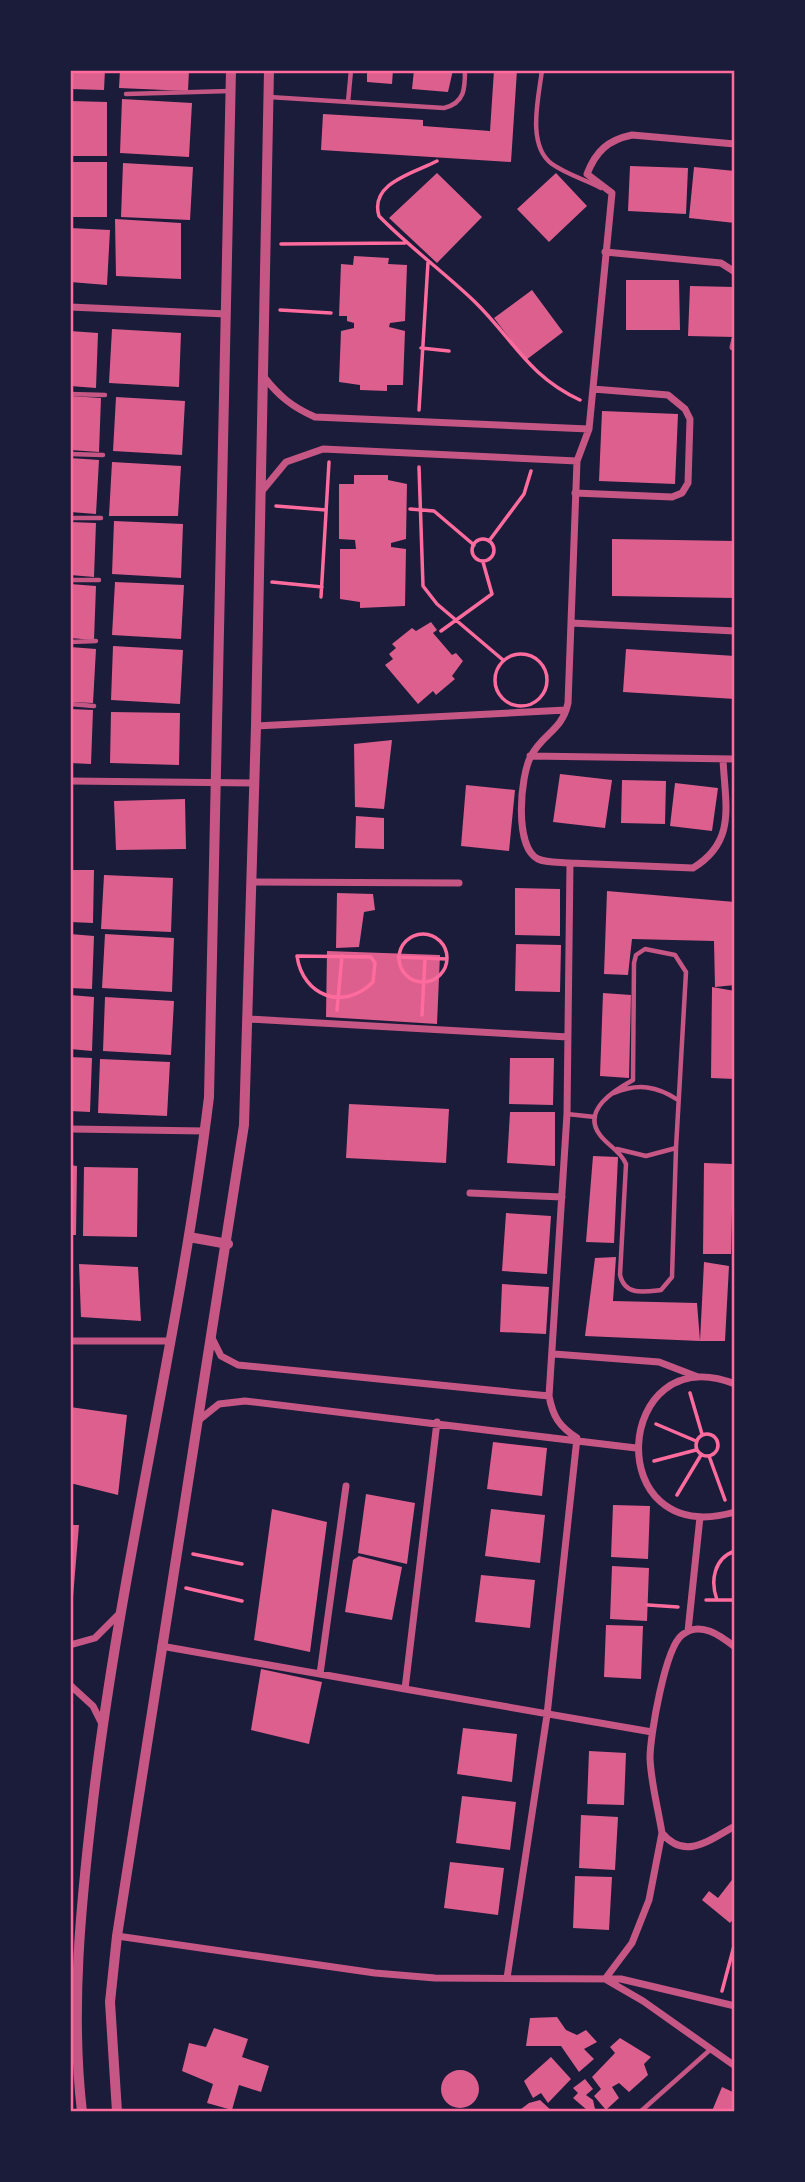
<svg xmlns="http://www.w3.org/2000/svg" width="805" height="2182" viewBox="0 0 805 2182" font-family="Mulish,sans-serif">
<rect width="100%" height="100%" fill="#1b1b3a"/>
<path fill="#dd5f8e" d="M70 70H105L104 90 70 89Z
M120 70H189L188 91 119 88Z
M367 70H393L392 84 367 82Z
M414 70H453L448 92 412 89Z
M494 70H517L511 162 321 150 323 114 423 120V126L490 131Z
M122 99 192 103 189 157 120 153Z
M70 101 107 102V156H70Z
M70 162H107V217H70Z
M123 163 193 167 190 220 121 217Z
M630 166 688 168 686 214 628 211Z
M694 167 735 171V223L689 218Z
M437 173 482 217 437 263 389 218Z
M556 173 587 206 549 242 517 209Z
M115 219 181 223V279L116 276Z
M70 228 110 230 107 285 70 282Z
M354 256 389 258 388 264 407 265 405 321 390 323 389 327 405 331 403 385H387V391L360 390V385L339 382 341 331 354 328V323L347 321V316H339L341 264 353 265Z
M626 280H679L680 330H626Z
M690 286 735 287V337L688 336Z
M532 290 563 332 526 360 494 318Z
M112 329 181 333 179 387 109 383Z
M70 331 98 333 96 388 70 386Z
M70 396 101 398 99 452 70 450Z
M116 397 185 401 182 455 113 451Z
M602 411 678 414 675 484 599 481Z
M70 458 99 460 96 514 70 512Z
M112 462 181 466 178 516H109Z
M354 475H388V480L407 484 406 539 391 543V547L406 549 405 606 360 608V602L340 599V549H356L355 540 339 539V484H354Z
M114 521 183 524 181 578 112 574Z
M70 522 96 523 94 577 70 575Z
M612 539 735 541 734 598 612 596Z
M115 582 184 585 181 639 112 635Z
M70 584 96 586 94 640 70 638Z
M431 622 437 630 433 633 452 655 456 653 463 661 452 676 455 679 436 695 433 691 418 704 385 665 393 659 389 654 396 648 392 644 412 628 416 631Z
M113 646 183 650 180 704 111 700Z
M70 647 96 649 93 703 70 702Z
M626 649 735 656V699L623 692Z
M70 709 93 710 91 764 70 763Z
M111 712 180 713 179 765 110 763Z
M392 740 384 809 355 807 354 744Z
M560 774 612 780 605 828 553 822Z
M622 780 666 781 665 824 621 823Z
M675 783 718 788 712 831 670 826Z
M466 785 515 790 509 851 461 846Z
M185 799 186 849 116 850 114 801Z
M356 816 384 818V849L355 848Z
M70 870H94L93 923 70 922Z
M104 875 173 878 171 932 101 929Z
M515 888 560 889V936L515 935Z
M607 891 735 902V985L715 987 714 941 632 939 628 975 604 974Z
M337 893 373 894 375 910 364 912 359 947 336 948Z
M70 934 94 936 92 989 70 988Z
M105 934 174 938 172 992 102 988Z
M516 944 561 945 560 992 515 991Z
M327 951 440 955 437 1024 326 1017Z
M712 987 735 991V1079L711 1078Z
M603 993 631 995 629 1078 600 1076Z
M70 995 94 997 92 1051 70 1049Z
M105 997 174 1001 171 1055 103 1051Z
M70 1057 92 1058 90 1112 70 1111Z
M510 1058H554L553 1105 509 1104Z
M100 1059 170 1062 167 1116 98 1113Z
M349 1104 449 1109 446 1163 346 1158Z
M510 1112H555V1166L507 1163Z
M593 1156 618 1157 614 1243 586 1242Z
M704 1163 733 1164 731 1254H703Z
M70 1165 77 1166 76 1235H70Z
M84 1167 138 1168 137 1237 83 1236Z
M506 1213 551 1216 547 1274 502 1271Z
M616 1257 613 1301 697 1303 700 1341 704 1262 729 1266 725 1341H700L585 1336 595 1258Z
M79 1264 138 1267 141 1321 81 1317Z
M502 1284 549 1287 546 1334 500 1332Z
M70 1407 127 1415 118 1495 70 1483Z
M493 1442 547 1448 542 1496 487 1489Z
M366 1494 415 1503 407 1564 358 1553Z
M613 1505 650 1506 648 1559 611 1557Z
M272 1509 327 1522 310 1652 254 1640Z
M491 1509 545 1515 540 1563 485 1556Z
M70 1525H79L72 1609H70Z
M359 1556 402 1567 392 1620 345 1612 353 1560Z
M612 1566 649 1568 647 1621 610 1619Z
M481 1575 535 1580 530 1628 475 1622Z
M606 1625 643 1626 641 1679 604 1677Z
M261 1669 322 1682 309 1744 251 1730Z
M463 1728 517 1734 512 1782 457 1774Z
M589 1751 626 1753 624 1805 587 1804Z
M462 1796 516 1802 510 1850 456 1843Z
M581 1815 618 1817 615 1870 579 1868Z
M450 1862 504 1868 498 1915 444 1908Z
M575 1876 612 1877 609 1930 573 1928Z
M735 1876V1917L730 1923 702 1900 709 1891 718 1898Z
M557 2017 566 2030 577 2035 586 2030 597 2042 584 2049 594 2059 579 2072 561 2046H526L530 2018Z
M214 2028 248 2039 242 2057 269 2066 261 2092 239 2085 232 2110 207 2103 213 2084 182 2071 189 2043 206 2047Z
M620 2038 651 2057 644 2064 648 2075 629 2092 619 2083 612 2087 619 2098 606 2110 594 2096 601 2089 592 2077 615 2053 610 2047Z
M551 2057 571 2079 548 2103 541 2093 533 2098 524 2081Z
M441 2089a19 19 0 1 1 38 0a19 19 0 1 1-38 0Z
M585 2079 593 2089 586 2095 593 2100 595 2109 587 2110 573 2098 578 2093 573 2088Z
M722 2087 735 2093V2112L712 2111Z
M540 2100 553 2112H517L529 2103Z"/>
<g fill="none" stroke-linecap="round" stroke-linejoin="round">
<path stroke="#ff6b9d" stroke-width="3.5" d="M437 161C414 173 369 183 379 216 409 247 444 272 475 302 514 340 527 375 580 400
M281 244 405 243
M280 310 331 313
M421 348 449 351
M419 410 428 262
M419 467 423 586 437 604 503 660
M276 506 326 510
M410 509 434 511 474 545
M472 550a11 11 0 1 1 22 0a11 11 0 1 1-22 0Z
M489 541 524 494 531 471
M272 582 322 587
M321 597 329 462
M441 631 492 594 483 562
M495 680a26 26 0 1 1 52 0a26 26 0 1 1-52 0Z
M399 958a24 24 0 1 1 48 0a24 24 0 1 1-48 0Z
M297 956 371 957 375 963 373 982C344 1011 303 997 297 956Z
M398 957 447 959
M337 1010 342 956
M422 1015 425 958
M690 1393 702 1434
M656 1424 696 1441
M696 1445a11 11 0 1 1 22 0a11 11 0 1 1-22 0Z
M709 1456 725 1500
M654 1461 696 1450
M677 1495 701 1455
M193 1554 242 1564
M186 1588 242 1601
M706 1600H735
M717 1600C710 1581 714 1558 735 1551
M648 1605 678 1607
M722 1991 734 1946"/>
<path stroke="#c65784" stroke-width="4.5" d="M542 70C539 96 526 145 552 164 566 174 586 180 601 188
M126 94 230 91
M269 97 444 108C465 103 465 88 465 70
M348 102 351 70
M70 394 105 395
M70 454 103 455
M70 518H101
M70 580H99
M70 642 96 641
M70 704 94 706
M645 949 675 955 686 972 676 1148 672 1277 661 1290C644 1292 625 1296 620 1275L626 1164C620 1150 608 1146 600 1135 581 1110 615 1090 633 1080L634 963 636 955Z
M614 1093C638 1083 657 1086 678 1100
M567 1114 595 1117
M617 1149 646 1156 676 1148
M640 2112 711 2049"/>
<path stroke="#c65784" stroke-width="7" d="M605 252 721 263 735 272
M70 307 226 314
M733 347 735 339
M264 377C279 396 292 407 315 417L589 429
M262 491 286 462 323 449 577 461
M575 493 672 497 682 493 688 483 690 419 685 409 668 395 593 389
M571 623 735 631
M256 726 566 710
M530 756 735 759
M70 781 254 783
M570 863 693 868C737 841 725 805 723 759
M252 882 459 883
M248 1019 568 1037
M70 1129 205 1131
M470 1193 562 1197
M212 1338 221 1356 238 1365 549 1396
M70 1341H169
M554 1354 659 1362 698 1377
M735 1384C614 1336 599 1551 735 1512
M199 1420 219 1404 245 1401 636 1448
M688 1631 700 1517
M70 1645 95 1638 118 1615
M161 1646 405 1689 437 1422
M735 1647C721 1636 700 1620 682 1635 665 1648 650 1736 650 1758 651 1783 658 1808 662 1833 685 1861 710 1840 735 1826
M320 1674 346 1486
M70 1685 93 1706 102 1724
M405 1689 652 1732
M662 1833 649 1900 632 1943 605 1979 643 2001 735 2066
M117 1936 375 1973 435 1978 621 1979 735 2006
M507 1978 547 1715 577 1438C559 1426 553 1417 549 1396L567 1114 570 863C561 862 546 863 538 859 514 847 520 776 531 756 543 733 562 731 568 703L577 461 589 429 612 193 587 174C596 151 608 140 632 135L735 144"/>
<path stroke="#c65784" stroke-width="10" d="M189 1237 228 1244
M82 2112C70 2009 81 1903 93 1801 121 1564 180 1333 209 1097L231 70
M117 2112 110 2002 117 1936 244 1125 256 726 269 70"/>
</g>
<rect width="805" height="2182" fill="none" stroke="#1b1b3a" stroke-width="144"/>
<rect x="72" y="72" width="661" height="2038" fill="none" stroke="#ff6b9d" stroke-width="2.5"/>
</svg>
